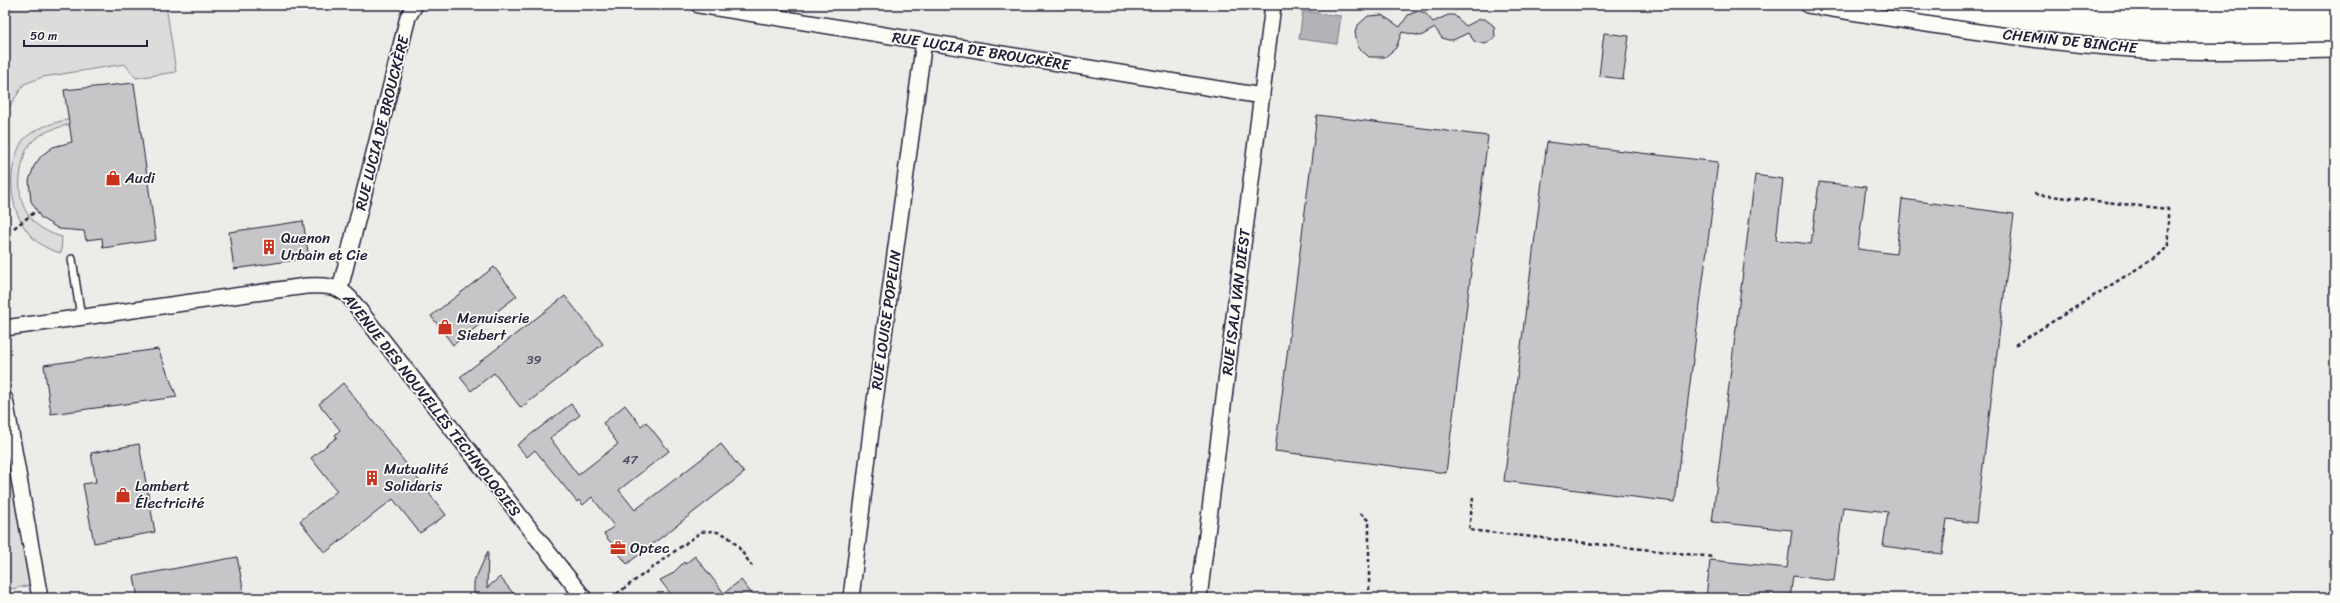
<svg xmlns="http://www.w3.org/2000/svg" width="2340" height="603" viewBox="0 0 2340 603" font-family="Sriracha,sans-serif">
<rect width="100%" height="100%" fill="#fdfcf7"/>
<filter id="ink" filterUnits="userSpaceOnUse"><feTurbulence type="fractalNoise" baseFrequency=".025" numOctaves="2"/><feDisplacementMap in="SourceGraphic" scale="8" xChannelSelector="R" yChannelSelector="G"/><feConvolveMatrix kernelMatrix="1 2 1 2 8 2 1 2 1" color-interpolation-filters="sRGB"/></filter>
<g filter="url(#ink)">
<path fill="#ecece9" d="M5 5H1808L2067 43 2335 50V598H5Z"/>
<path fill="#dddcdb" stroke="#807f8b" d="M5 5H166L176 72 136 78 125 64 43 77 24 84 5 114Z
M70 119 71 124C56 128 40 132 30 144 24 151 23 161 21 170 15 204 29 228 62 237L61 253C12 242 0 178 23 140 36 127 53 123 70 119Z
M5 438 37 584 5 590Z"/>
<path fill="#b2b2b7" stroke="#787885" d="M1303 11 1341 16 1337 44 1299 39Z"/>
<path fill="#c6c6c8" stroke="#22223b" d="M1419 11 1425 13 1433 22 1448 15H1454L1466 26 1480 19H1485L1494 26 1495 37 1486 44 1475 42 1468 33 1453 40H1448L1442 38 1435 28 1421 36 1402 32 1396 48 1385 57H1369L1358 47 1355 32 1358 25 1368 16 1382 15 1400 27 1408 15Z
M1604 33 1629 36 1623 79 1599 76Z
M134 83 156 240 103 248 102 238 86 240 84 231 59 229 41 218 31 201 29 181 34 166 42 155 53 147 72 142 64 90Z
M1317 115 1488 136 1446 473 1275 451Z
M1547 142 1718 162 1675 502 1504 481Z
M1755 175 1783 179 1776 240 1811 244 1819 182 1866 187 1858 249 1896 254 1902 199 2014 214 1976 523 1947 519 1942 554 1883 546 1888 512 1843 507 1834 581 1793 576 1790 598H1706L1710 560 1787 568 1792 530 1712 522Z
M303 221 309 258 234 269 229 232Z
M494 267 517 296 453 345 431 316Z
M565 296 603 344 521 408 494 373 471 391 460 377Z
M158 349 177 397 51 414 44 365Z
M343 383 446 515 420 533 393 499 325 553 300 521 337 491 311 458 337 437 335 435 340 430 319 404Z
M571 404 580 415 550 438 578 475 618 444 603 423 625 405 641 426 646 422 669 451 619 490 635 510 721 444 744 473 627 564 604 534 614 526 592 497 583 505 579 500 577 502 535 450 527 457 517 445Z
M139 444 155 532 94 543 83 484 96 482 91 453Z
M488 551 487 588 500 577 517 598H474V582Z
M695 556 724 593 741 580 755 598H674L660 580 672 574 684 562 685 564Z
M237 557 245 598H138L134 576Z"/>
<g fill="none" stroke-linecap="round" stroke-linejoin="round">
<defs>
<path id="service" d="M72 259 81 317"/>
<path id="minor" d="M699 5 1262 96
M1808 5C1920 23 2034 43 2147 50 2210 53 2272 51 2335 50
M340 289 408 17 415 5
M5 328 306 286C323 285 338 285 350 298L584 598
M5 399 40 598
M851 598 872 423 924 41
M1199 598 1273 5"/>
</defs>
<use href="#service" stroke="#22223b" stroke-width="10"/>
<use href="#minor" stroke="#22223b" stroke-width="18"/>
<path stroke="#22223b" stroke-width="2.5" stroke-dasharray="4 3" stroke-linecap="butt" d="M14 228 35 212
M2015 345 2156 257 2168 245V209L2033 194
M1473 497 1469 530 1714 557
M1360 513 1369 521V598
M611 598 701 532C729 527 737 546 752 566"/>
<use href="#service" stroke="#fdfcf7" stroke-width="7"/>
<use href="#minor" stroke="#fdfcf7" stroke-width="15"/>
</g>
</g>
<defs>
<symbol id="shop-bare" viewBox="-9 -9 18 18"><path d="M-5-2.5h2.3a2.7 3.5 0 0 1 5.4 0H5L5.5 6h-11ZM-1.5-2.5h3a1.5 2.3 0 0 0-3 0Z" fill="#c8321e" stroke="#fdfcf7" stroke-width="2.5" paint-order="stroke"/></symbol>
<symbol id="building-bare" viewBox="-9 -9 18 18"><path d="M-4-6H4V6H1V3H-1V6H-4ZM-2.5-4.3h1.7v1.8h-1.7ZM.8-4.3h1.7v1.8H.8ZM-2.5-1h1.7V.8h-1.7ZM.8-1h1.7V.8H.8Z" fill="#c8321e" stroke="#fdfcf7" stroke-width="2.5" paint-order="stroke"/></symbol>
<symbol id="office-bare" viewBox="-9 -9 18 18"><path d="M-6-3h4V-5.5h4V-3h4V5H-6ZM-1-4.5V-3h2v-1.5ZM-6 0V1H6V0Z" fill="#c8321e" stroke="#fdfcf7" stroke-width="2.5" paint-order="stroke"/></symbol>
</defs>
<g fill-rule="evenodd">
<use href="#shop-bare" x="102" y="167" width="22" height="22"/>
<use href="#building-bare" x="258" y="236" width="22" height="22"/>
<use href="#shop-bare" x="434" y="316" width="22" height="22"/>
<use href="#building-bare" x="361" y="467" width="22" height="22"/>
<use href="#shop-bare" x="112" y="484" width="22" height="22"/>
<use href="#office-bare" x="607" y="537" width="22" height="22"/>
</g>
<g text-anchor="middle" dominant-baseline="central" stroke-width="3.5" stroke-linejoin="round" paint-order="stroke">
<g font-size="13" fill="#4b4b5e">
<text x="534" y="359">39</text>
<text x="630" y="459">47</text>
</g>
<g font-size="15" fill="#22223b" stroke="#fdfcf7">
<text transform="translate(2070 41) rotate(6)">CHEMIN DE BINCHE</text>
<text transform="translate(981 51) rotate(9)">RUE LUCIA DE BROUCKÈRE</text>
<text transform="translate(382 123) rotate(-76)">RUE LUCIA DE BROUCKÈRE</text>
<text transform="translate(1236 302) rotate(-83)">RUE ISALA VAN DIEST</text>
<text transform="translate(886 320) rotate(-82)">RUE LOUISE POPELIN</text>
<text transform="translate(432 405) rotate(52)">AVENUE DES NOUVELLES TECHNOLOGIES</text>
</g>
<g font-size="15" fill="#22223b" stroke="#fdfcf7" text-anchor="start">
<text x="125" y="178">Audi</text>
<text x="281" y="238">Quenon<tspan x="281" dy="17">Urbain et Cie</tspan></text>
<text x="457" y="318">Menuiserie<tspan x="457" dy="17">Siebert</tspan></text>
<text x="384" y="469">Mutualité<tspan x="384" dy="17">Solidaris</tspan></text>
<text x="135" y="486">Lambert<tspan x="135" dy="17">Électricité</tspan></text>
<text x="630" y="548">Optec</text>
</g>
</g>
<rect width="2340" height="603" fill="none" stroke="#fdfcf7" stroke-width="20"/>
<rect x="10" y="10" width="2320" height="583" fill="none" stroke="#22223b" stroke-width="1.5" filter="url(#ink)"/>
<path d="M24 40v6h123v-6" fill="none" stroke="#22223b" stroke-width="2"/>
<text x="30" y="40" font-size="12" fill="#22223b" stroke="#fdfcf7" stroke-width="3" paint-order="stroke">50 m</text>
</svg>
